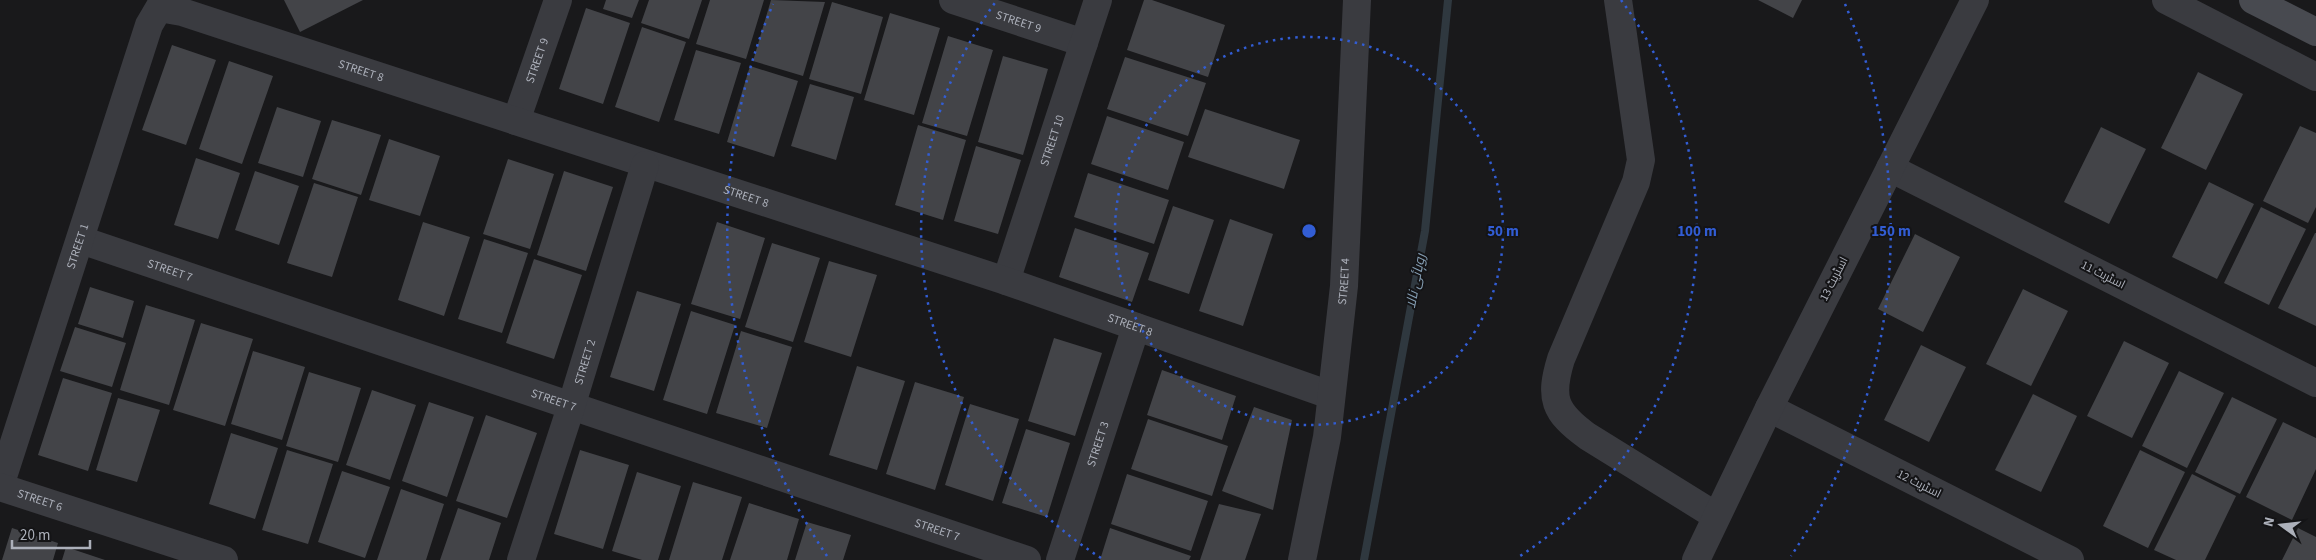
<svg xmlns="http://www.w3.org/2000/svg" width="2316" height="560" viewBox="0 0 2316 560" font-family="'Source Sans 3',Cairo,sans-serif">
<rect width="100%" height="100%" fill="#19191b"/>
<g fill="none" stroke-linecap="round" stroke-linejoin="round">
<path stroke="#2f383f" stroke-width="8" d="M1364 560 1425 231 1448 0"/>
</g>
<path fill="#434448" d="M284 0H363L300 32Z
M606 0H639L632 18 603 9Z
M649 0H702L689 39 641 23Z
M710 0H764L746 59 696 44Z
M771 0 825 2 803 76 753 61Z
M1144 0H1152L1225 25 1208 77 1127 50Z
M1758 0H1802L1793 18Z
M832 2 883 17 861 94 809 79Z
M586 8 630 23 603 104 559 89Z
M890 13 940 28 914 115 864 100Z
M642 27 686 42 659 122 615 107Z
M948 36 993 50 967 136 922 123Z
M172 45 216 60 186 145 142 130Z
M696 50 741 63 719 134 674 120Z
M1003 56 1048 69 1023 155 978 142Z
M1125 57 1206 83 1188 136 1107 109Z
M229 61 273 76 242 164 199 149Z
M750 66 798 81 774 157 727 142Z
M2198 72 2243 94 2206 170 2161 148Z
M810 84 854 97 836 160 791 146Z
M277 107 321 121 303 177 258 163Z
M1205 109 1300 140 1284 189 1188 157Z
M1107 116 1184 142 1168 190 1091 164Z
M332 120 381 135 361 195 312 179Z
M918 125 966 140 943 220 895 205Z
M2300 126 2316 133V207L2308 223 2263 201Z
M2101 127 2146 149 2109 224 2064 202Z
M389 139 440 156 420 216 369 200Z
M976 146 1021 160 998 234 954 221Z
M196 158 240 173 218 239 174 225Z
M508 159 554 174 530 249 483 234Z
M255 171 299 186 279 245 235 230Z
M564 171 613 187 586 271 537 255Z
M1088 173 1169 200 1154 244 1074 217Z
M2209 182 2254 204 2217 279 2172 257Z
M314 183 358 197 332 277 287 263Z
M1173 206 1214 220 1189 294 1148 280Z
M2261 207 2306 229 2269 305 2224 283Z
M1230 219 1273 234 1243 326 1199 311Z
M423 222 470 237 444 316 398 300Z
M717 222 765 238 740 319 691 304Z
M1075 228 1149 253 1132 302 1059 277Z
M2315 233H2316V326L2278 308Z
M1915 234 1960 257 1923 332 1878 309Z
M484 239 528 253 502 333 458 319Z
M772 243 820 258 793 342 745 327Z
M534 259 582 275 554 359 506 343Z
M829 261 877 275 851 357 804 342Z
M90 287 134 301 123 338 78 324Z
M2023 289 2068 311 2031 386 1986 364Z
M637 291 681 304 654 391 610 377Z
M146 305 195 320 169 405 120 390Z
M691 311 735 325 707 414 663 400Z
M201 323 253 339 225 426 173 410Z
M75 327 126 343 112 387 60 371Z
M741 331 792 347 767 428 716 413Z
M1054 338 1102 353 1075 436 1028 421Z
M2124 341 2169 363 2132 438 2087 416Z
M1921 345 1966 367 1929 442 1884 420Z
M253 351 305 367 282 440 231 424Z
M857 366 905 381 877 470 829 455Z
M1162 370 1236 396 1222 440 1147 415Z
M2179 371 2224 393 2187 468 2142 446Z
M309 372 361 388 338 462 286 446Z
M63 378 112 393 88 471 38 455Z
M915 382 964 397 935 490 886 474Z
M372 390 416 405 390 480 346 465Z
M2033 394 2077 416 2041 492 1995 470Z
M2232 397 2277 419 2240 494 2195 472Z
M118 398 160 410 137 482 96 470Z
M429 402 474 417 447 497 402 481Z
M970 404 1019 419 993 501 945 485Z
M1254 407 1292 420 1273 510 1222 491Z
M486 415 537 433 507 518 456 501Z
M1148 419 1228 446 1212 496 1131 469Z
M2283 422 2316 438V469L2292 520 2246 497Z
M1026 429 1070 443 1047 517 1002 503Z
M231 433 278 448 255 519 209 504Z
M287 450 333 464 308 544 262 530Z
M580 450 629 465 603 549 554 534Z
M2140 450 2185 472 2148 548 2103 526Z
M342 471 390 487 365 558 318 542Z
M637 472 681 486 658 560H642L612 551Z
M1127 474 1208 501 1191 551 1111 524Z
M2192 474 2236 496 2205 560H2176L2154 550Z
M693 482 742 497 722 560H669Z
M401 489 444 504 426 560H377Z
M749 503 799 519 787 560H730Z
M1219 504 1261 514 1245 560H1200Z
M458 508 501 523 489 560H440Z
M807 522 851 535 843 560H795Z
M12 528 58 543 53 560H2Z
M1110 528 1191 556 1189 560H1100Z
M2298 528 2316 537V560H2282Z
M66 547 105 560H62Z"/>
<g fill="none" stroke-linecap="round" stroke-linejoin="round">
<g stroke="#3a3b40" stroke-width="28">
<path id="s1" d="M953 0 1084 43"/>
<path d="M1618 0 1641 160 1636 182 1561 359C1549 398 1554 412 1587 436L1716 516"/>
<path d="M2166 0 2316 77"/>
<path id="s2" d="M516 121 558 0"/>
<path d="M1890 168 2316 383"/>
<path id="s3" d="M81 240 1027 560"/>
<path id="s4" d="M1006 281 1098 0"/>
<path d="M1769 408 2070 560"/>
<path id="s5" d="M0 486 149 25 159 8 182 12 1006 281 1330 395"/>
<path id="s6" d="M0 487 224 560"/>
<path id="s7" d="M521 560 571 407 645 165"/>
<path id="s8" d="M1060 560 1136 327"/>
<path id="s9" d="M1302 560 1327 437 1344 286 1357 0"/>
<path d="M1696 560 1769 408 1975 0"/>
</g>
<path stroke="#484a50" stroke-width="28" d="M2253 0 2316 32"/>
</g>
<g fill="none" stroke="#325dd4" stroke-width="2.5" stroke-dasharray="2.5 5">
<circle cx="1309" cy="231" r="194"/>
<path d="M1101 558A388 388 0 0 1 997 0M1621 0A388 388 0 0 1 1517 558"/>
<path d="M827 556A582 582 0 0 1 773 4M1845 4A582 582 0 0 1 1791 556"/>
</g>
<g text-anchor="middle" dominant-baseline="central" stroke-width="4" stroke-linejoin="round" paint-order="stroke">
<g font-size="12" fill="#acb0ba" stroke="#141416">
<text stroke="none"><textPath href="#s1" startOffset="69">STREET 9</textPath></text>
<text stroke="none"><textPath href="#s2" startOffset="64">STREET 9</textPath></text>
<text stroke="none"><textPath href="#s5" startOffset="716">STREET 8</textPath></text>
<text stroke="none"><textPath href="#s4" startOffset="148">STREET 10</textPath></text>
<text stroke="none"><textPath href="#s5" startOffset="1121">STREET 8</textPath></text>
<text stroke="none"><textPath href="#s5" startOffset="252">STREET 1</textPath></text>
<text stroke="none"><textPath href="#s3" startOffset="94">STREET 7</textPath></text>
<text transform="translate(2103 275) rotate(27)">اسٹریٹ 11</text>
<text transform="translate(1834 279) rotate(-63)">اسٹریٹ 13</text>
<text stroke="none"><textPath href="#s9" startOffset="282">STREET 4</textPath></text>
<text stroke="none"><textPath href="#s5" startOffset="1526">STREET 8</textPath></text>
<text stroke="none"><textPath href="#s7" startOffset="208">STREET 2</textPath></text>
<text stroke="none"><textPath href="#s3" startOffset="499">STREET 7</textPath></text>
<text stroke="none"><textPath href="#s8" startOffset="122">STREET 3</textPath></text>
<text transform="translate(1919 484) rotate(27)">اسٹریٹ 12</text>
<text stroke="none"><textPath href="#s6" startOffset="42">STREET 6</textPath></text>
<text stroke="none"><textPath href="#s3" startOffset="904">STREET 7</textPath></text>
</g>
<g font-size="14" font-style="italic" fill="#859eb3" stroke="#141416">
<text transform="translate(1416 281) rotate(-79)">روہائی نالا</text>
</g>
</g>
<circle cx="1309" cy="231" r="8" fill="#325dd4" stroke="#141416" stroke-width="2.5"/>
<g font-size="15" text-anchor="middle" font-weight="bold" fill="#325dd4" stroke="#141416" stroke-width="4" stroke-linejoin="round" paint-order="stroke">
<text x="1503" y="236">50 m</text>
<text x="1697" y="236">100 m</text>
<text x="1891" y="236">150 m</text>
</g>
<g transform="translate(2281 525) rotate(285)" stroke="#141416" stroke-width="4" paint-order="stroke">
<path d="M0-4L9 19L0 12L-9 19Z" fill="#acb0ba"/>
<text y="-8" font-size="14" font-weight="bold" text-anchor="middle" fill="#acb0ba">N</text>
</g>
<path d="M12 540v8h78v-8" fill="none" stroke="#acb0ba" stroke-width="2.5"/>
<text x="20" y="540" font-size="15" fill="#acb0ba" stroke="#141416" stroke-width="4" paint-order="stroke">20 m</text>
</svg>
